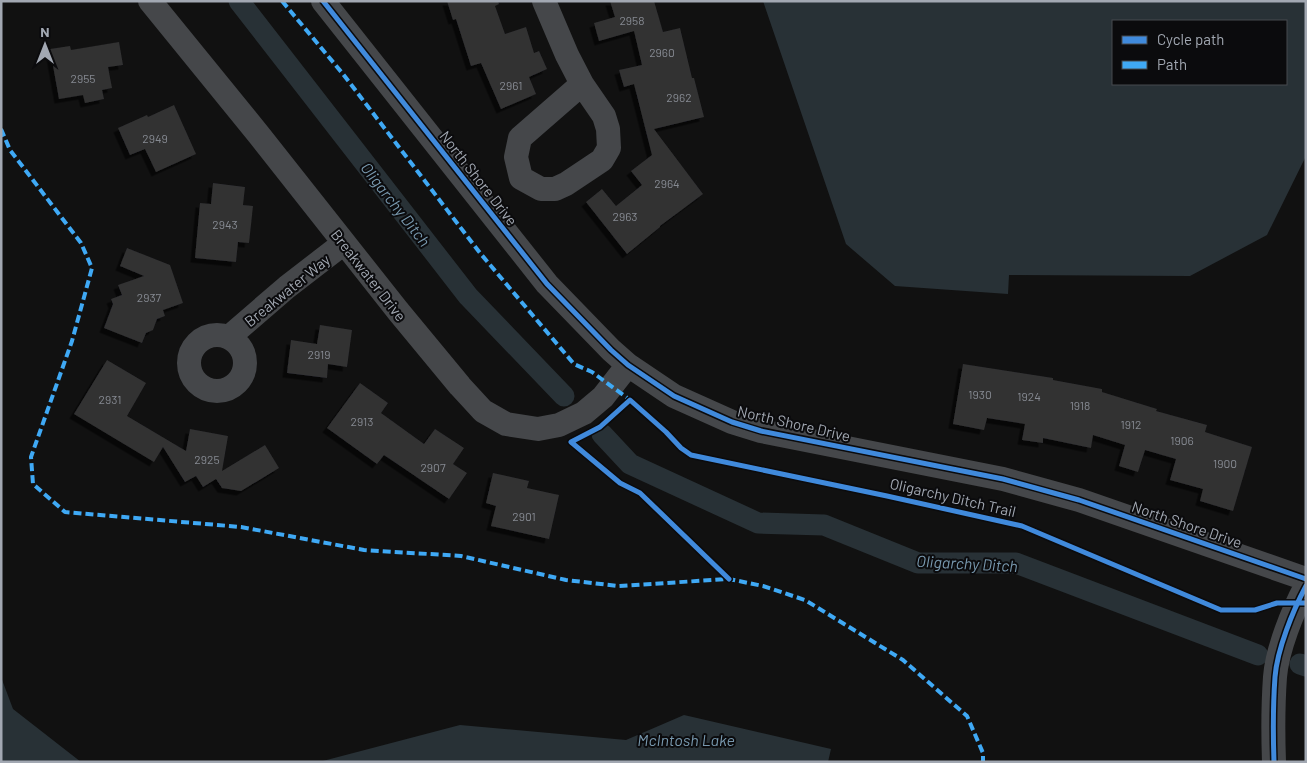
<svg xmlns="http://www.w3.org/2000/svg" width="1307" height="763" viewBox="0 0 1307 763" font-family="Barlow,sans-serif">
<defs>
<filter id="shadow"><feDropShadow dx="-4.5" dy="4.5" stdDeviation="0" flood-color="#0009"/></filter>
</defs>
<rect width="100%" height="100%" fill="#111"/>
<path fill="#283136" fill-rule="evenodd" d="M763 1H1306V156L1267 235 1190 276 1009 275 1008 294 895 286 846 244ZM1113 21H1286V84H1113Z
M1 677 13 709 81 762H1Z
M684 715 831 749 828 762H319L460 725 626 740Z"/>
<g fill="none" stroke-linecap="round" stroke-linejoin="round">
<path stroke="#283136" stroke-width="21" d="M239 1 468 296 564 396
M602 434 630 464 758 523 824 525 918 563H1016L1258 655
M1300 664 1306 666"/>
</g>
<path fill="#313133" filter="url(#shadow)" d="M447 1H498L499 4 495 6 505 34 526 27 534 53 539 51 547 69 529 77 536 94 501 109 481 63 471 66 456 19 453 20Z
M610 1H654L663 32 680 28 692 78H694L704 117 654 129 703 194 660 226V227L627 254 586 202 602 189 616 206 642 185 631 171 652 155 634 84 624 87 619 70 642 65 634 31 599 41 594 23 615 17Z
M119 42 123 65 108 67 112 88 102 90 104 99 85 103 83 95 59 99 50 49 70 46 71 50Z
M174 105 196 154 156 172 145 149 130 155 118 128 147 115 148 117Z
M213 183 245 187 243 205 253 206 249 243 238 242 236 262 195 258 200 203 211 204Z
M127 248 170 265 183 303 163 310 165 316 157 319 153 330 146 333 142 343 104 328 113 304 111 299 122 295 118 285 144 276 120 266Z
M320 325 352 330 347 367 328 364 327 378 287 373 291 340 317 344Z
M107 360 146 383 127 416 186 451 190 429 228 436 222 471 265 445 279 468 241 491 222 488 216 479 203 487 196 476 185 482 163 447 154 462 74 414Z
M963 364 1053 378V380L1102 389V392L1157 409 1156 411 1207 425 1205 432 1252 447 1233 511 1200 501 1203 489 1170 480 1176 459 1145 450 1138 472 1119 466 1125 445 1093 435 1091 448 1043 438V443L1022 440 1025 424 987 418 984 430 953 424Z
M360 383 388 403 381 413 424 444 435 429 464 448 453 464 467 473 449 499 384 455 377 464 327 428Z
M493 473 529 481 527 488 559 495 549 539 491 526 496 506 486 503Z"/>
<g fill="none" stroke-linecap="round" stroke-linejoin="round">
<path stroke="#45474a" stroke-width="24" d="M150 1 259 135 398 311 460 386 483 411 506 424 538 429 559 425 584 413 603 397 628 365
M323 1 547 284 611 350 628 365 674 396 732 422 761 431 1003 479 1079 500 1306 579
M544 1 567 55 582 84 604 116 608 129 609 148 602 160 566 184 555 189H541L521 178 516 157 520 138 582 84
M189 363a28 28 0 1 1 56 0a28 28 0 1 1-56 0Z
M229 337 287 287 344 243
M1274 762C1273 734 1273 705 1275 677 1277 650 1293 610 1306 586"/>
<path stroke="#3fa9f5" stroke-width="4" stroke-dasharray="8 4" stroke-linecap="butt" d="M282 1 343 74 480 253 574 364 592 372 630 400
M1 129 10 150 81 243 92 268 72 341 31 457 33 484 65 512 241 527 364 550 461 556 566 580 618 586 729 579 763 586 805 600 903 660 967 716 983 753V762"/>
<defs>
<path id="cycleway" d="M323 1 547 284 611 350 628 365 674 396 732 422 761 431 1003 479 1079 500 1306 579
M729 579 640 493 620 483 571 442 600 427 630 400 666 432 681 448 691 455 887 496 1022 526 1221 610H1255L1277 603H1306
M1274 762C1273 734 1273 705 1275 677 1277 650 1293 610 1306 586"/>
</defs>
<use href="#cycleway" stroke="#0b0b0d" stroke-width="8"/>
<use href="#cycleway" stroke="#408adc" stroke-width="5"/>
</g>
<g text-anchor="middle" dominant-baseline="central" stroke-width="4" stroke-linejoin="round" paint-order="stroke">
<g font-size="12" fill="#868a92">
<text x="632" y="20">2958</text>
<text x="662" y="52">2960</text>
<text x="83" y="78">2955</text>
<text x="511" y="85">2961</text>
<text x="679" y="97">2962</text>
<text x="155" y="138">2949</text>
<text x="667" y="183">2964</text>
<text x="625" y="216">2963</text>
<text x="225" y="224">2943</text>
<text x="149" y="297">2937</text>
<text x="319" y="354">2919</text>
<text x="980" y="394">1930</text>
<text x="1029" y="396">1924</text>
<text x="110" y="399">2931</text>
<text x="1080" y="405">1918</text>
<text x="362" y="421">2913</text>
<text x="1131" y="424">1912</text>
<text x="1182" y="440">1906</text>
<text x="207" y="459">2925</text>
<text x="1225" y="463">1900</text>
<text x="433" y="467">2907</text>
<text x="524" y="516">2901</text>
</g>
<g font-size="15" fill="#a2a8b2" stroke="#0b0b0d">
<text transform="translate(479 178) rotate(52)">North Shore Drive</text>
<text transform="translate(369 275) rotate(52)">Breakwater Drive</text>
<text transform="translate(287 290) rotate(-39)">Breakwater Way</text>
<text transform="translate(794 423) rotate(13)">North Shore Drive</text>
<text transform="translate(953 497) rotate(13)">Oligarchy Ditch Trail</text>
<text transform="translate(1187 524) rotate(19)">North Shore Drive</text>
</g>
<g font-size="16" font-style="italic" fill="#7898ae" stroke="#0b0b0d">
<text transform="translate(396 204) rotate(52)">Oligarchy Ditch</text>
<text transform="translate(967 563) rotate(3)">Oligarchy Ditch</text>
<text x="686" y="739">McIntosh Lake</text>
</g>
</g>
<rect width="1307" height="763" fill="none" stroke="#a2a8b2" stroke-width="5"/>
<rect x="1112" y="20" width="175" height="65" fill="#0b0b0d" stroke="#474a4f"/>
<rect x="1122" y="36" width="25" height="8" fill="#408adc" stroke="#474a4f"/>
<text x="1157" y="45" font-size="15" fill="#a2a8b2">Cycle path</text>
<rect x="1122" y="61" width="25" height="8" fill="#3fa9f5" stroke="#474a4f"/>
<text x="1157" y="70" font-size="15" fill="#a2a8b2">Path</text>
<g transform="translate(45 45)" stroke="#0b0b0d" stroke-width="4" paint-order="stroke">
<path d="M0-4L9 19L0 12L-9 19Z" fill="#a2a8b2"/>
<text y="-8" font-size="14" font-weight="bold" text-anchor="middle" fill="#a2a8b2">N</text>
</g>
</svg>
